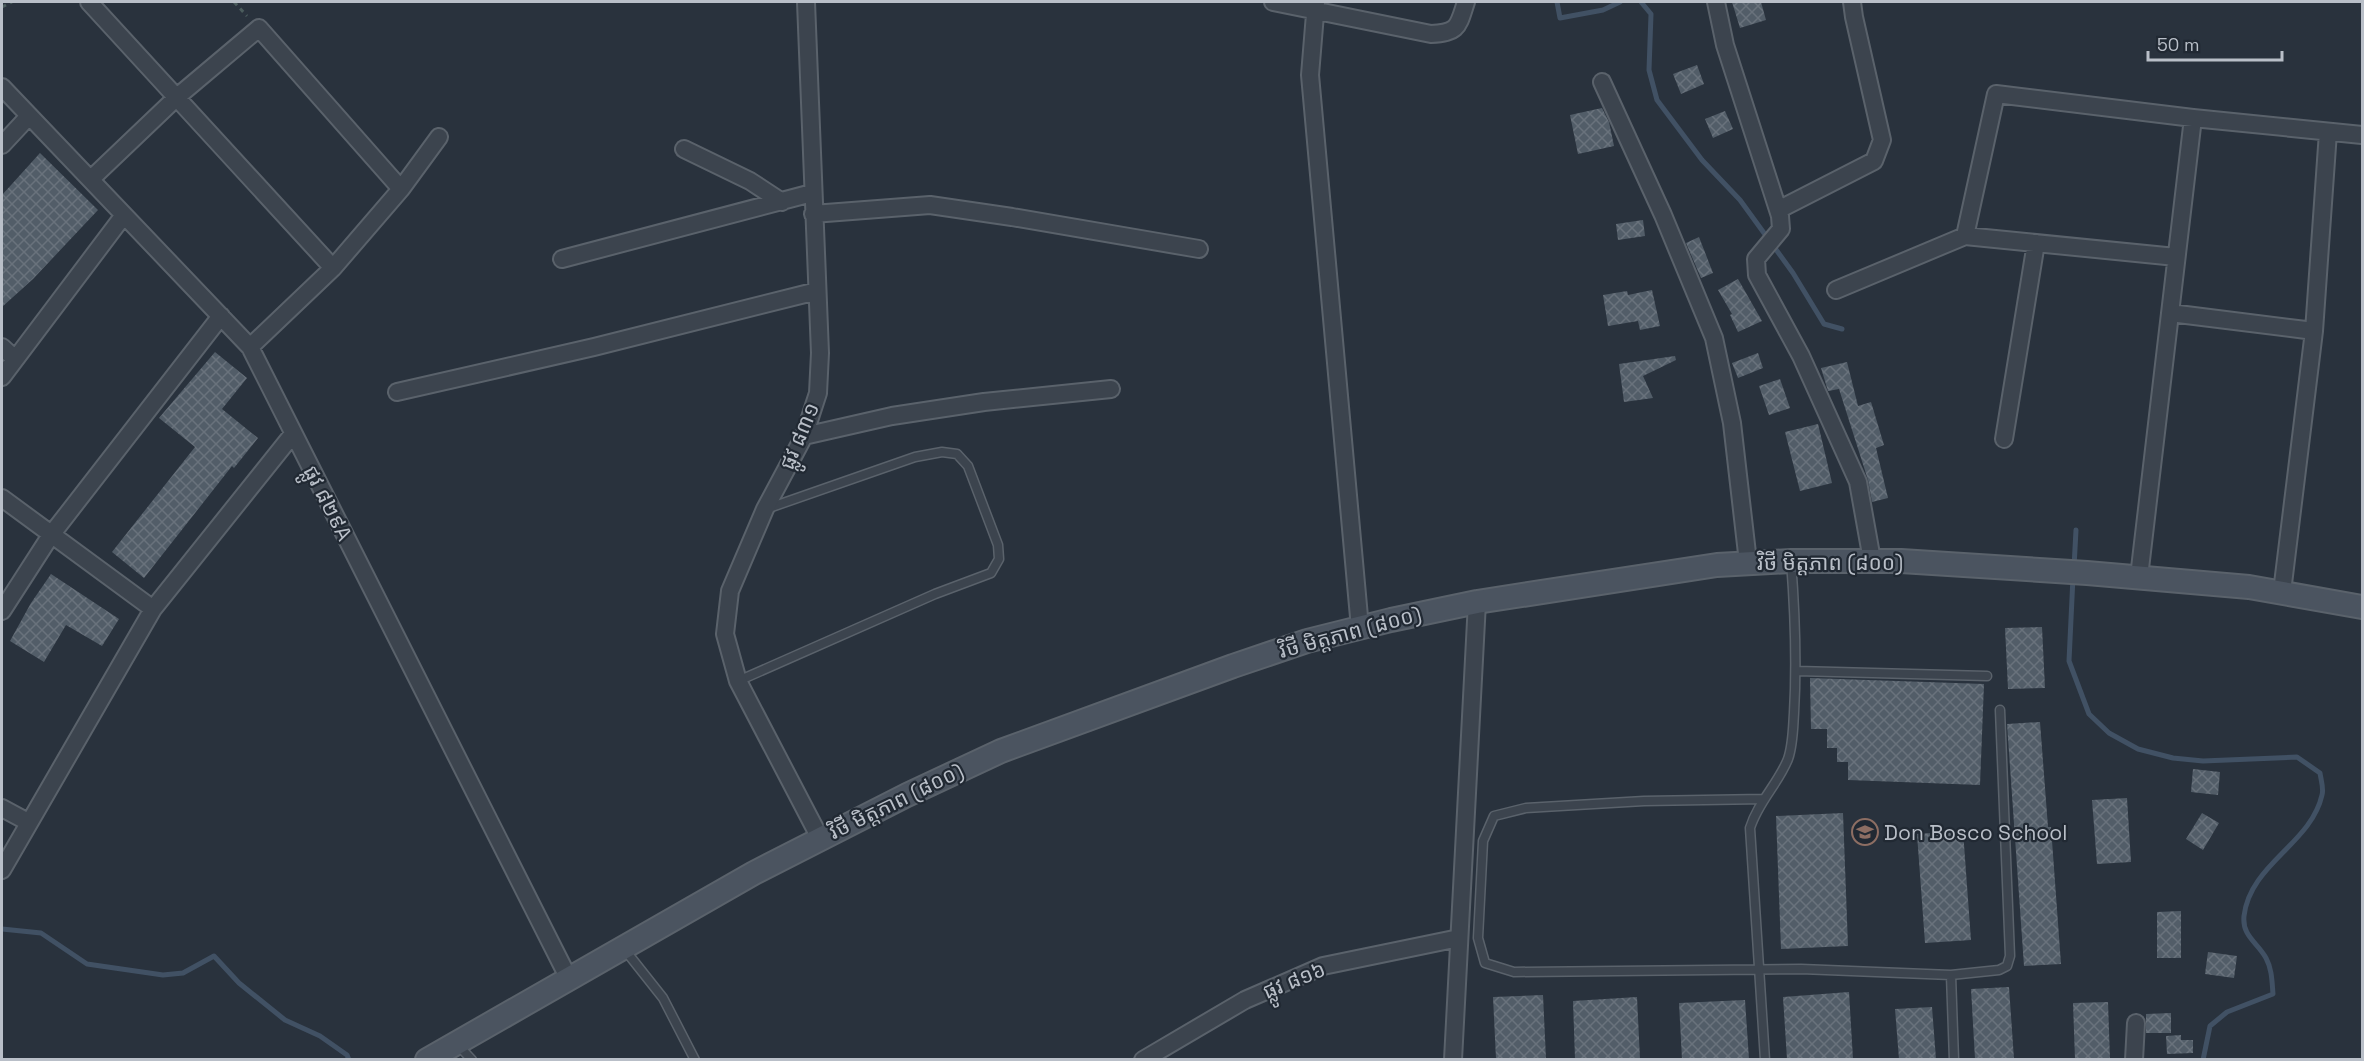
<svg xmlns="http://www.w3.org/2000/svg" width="2364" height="1061" viewBox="0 0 2364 1061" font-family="'Space Grotesk','Noto Sans Khmer',sans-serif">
<defs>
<pattern id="building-cross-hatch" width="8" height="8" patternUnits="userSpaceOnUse" patternTransform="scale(1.5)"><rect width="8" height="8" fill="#525d68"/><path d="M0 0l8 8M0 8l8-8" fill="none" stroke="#69727c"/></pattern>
</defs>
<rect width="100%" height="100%" fill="#29323d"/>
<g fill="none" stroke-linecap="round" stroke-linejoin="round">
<path stroke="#415164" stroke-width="5" d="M1557 2 1560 18 1603 10 1620 2
M1641 2 1651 14 1649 70 1657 100 1702 160 1740 200 1793 273 1824 324 1842 329
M2074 567 2076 530
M2073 577 2069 661 2089 714 2109 733 2138 749 2173 758 2203 761 2297 757 2320 773C2321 780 2324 789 2322 795 2311 844 2250 864 2244 916 2242 936 2257 942 2266 958 2272 969 2272 982 2273 994L2227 1012 2210 1026 2203 1060
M2 929 41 933 87 964 163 975 183 973 214 956 239 983 285 1020 320 1036 347 1055 349 1060"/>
</g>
<path fill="url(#building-cross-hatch)" d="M1732 2H1761L1766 20 1740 28Z
M1697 65 1704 84 1681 94 1673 74Z
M1602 108 1609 122 1614 146 1578 154 1570 115Z
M1725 111 1733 129 1713 138 1705 119Z
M40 153 98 210 33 279 2 307V195Z
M1643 220 1645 236 1618 240 1616 224Z
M1699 237 1713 273 1701 278 1686 243Z
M1738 279 1762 321 1738 332 1730 315 1732 314 1718 290Z
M1652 290 1660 326 1640 330 1638 321 1608 326 1603 295 1627 291 1628 295Z
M215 352 247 378 222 409 258 438 234 468 232 466 144 578 112 552 195 447 159 418Z
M1758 353 1763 368 1738 378 1732 363Z
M1675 356 1676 360 1643 376 1653 398 1624 402 1619 364Z
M1847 362 1858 406 1871 402 1884 445 1876 448 1888 498 1872 502 1868 480 1839 389 1828 391 1821 368Z
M1780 379 1790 408 1769 415 1759 386Z
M1818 424 1832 483 1800 491 1785 432Z
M51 574 119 619 102 646 66 625 44 662 10 641 31 603Z
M2042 627 2045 688 2008 689 2005 628Z
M1810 678 1984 684 1980 785 1848 780V762H1837V748H1827V729H1811Z
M2040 722 2048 827H2051L2061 964 2024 966 2007 724Z
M2193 769 2220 772 2218 795 2191 792Z
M2127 798 2131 862 2097 864 2092 800Z
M1843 813 1848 946 1781 949 1776 816Z
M2202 813 2219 823 2203 850 2186 839Z
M1963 831 1971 940 1925 943 1917 834Z
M2181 911V958H2157V912Z
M2208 952 2237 956 2234 978 2205 974Z
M2009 987 2014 1059H1975L1971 989Z
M1849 992 1853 1059H1787L1783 997Z
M1543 995 1546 1059H1496L1493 997Z
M1637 997 1640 1059H1575L1573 1001Z
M1745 1000 1749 1059H1682L1679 1003Z
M2108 1002 2110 1059H2075L2073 1003Z
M1932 1007 1936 1059H1899L1895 1009Z
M2171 1013V1033H2146V1014Z
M2181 1035V1040H2193V1053L2167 1054 2166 1036Z"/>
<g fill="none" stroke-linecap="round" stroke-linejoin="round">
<defs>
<path id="lane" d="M1797 671 1987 676
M738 681 935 594 991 573 999 559 998 545 968 466 957 454 942 452 915 457 766 509
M1764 799 1644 801 1526 808 1494 816 1483 841 1478 938 1485 963 1514 972 1801 969 1951 975 1999 970 2007 966 2010 956 2000 710
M625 950 663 998 695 1060
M1951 975 1954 1060
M458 1045 472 1060
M1765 1060 1750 828C1758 802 1778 784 1788 759 1793 745 1793 728 1794 713 1797 662 1795 612 1791 561"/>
<path id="street" d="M89 2 333 268
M806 2 820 353 818 393 804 436 765 509 730 591 725 634 738 681 820 838
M1273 2 1431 34C1459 33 1458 26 1466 2
M1316 2 1310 75 1360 628
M1716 2 1725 45 1780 216 1781 229 1756 259 1757 275 1801 356 1858 482 1872 560
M1602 82 1663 215 1714 338 1732 423 1748 562
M2 87 250 347 569 979
M2 145 29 116
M684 149 750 181 782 202
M91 179 177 97 259 28 401 189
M1778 210 1874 161 1882 140 1854 17 1852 2
M813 214 930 205 1012 217 1199 249
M1965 236 1996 94 2193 118 2362 135
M562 259 812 193
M1836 290 1965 236 2176 257
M2170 313 2314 331
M2 347 15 359
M250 347 333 268 401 189 439 137
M2 377 124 215
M397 392 594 347 817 291
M804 436 892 416 984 402 1111 389
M2004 439 2036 243
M2 498 153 609
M2139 577 2193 118
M2282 592 2314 331 2328 132
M2 611 51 535 221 316
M2 808 28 822
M2 870 153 609 293 434
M1143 1060 1245 1000 1323 966 1459 938
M1453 1060 1477 602
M2134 1060 2136 1023"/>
<path id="secondary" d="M427 1060 754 873 907 795 1001 751 1233 666 1307 641 1391 620 1477 602 1717 565 1791 561H1901L2087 573 2249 587 2362 607"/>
</defs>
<use href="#lane" stroke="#5a626b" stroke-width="11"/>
<use href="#street" stroke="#5a626b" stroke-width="20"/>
<use href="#secondary" stroke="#5a626b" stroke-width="26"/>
<path stroke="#4b5c5d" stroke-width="3" stroke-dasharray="4.5 4.5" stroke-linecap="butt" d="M234 2 247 16
M2 7 12 2"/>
<use href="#lane" stroke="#3c444e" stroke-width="8"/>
<use href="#street" stroke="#3c444e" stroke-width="16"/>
<use href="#secondary" stroke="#4b5460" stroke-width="22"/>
</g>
<defs>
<symbol id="school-ring" viewBox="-11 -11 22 22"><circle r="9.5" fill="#212933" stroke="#8d6e63" stroke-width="1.5"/><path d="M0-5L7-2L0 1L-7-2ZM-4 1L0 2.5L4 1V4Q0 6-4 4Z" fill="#8d6e63"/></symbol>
</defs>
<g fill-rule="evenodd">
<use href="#school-ring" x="1850" y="817" width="30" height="30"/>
</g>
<g text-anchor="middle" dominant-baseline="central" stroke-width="4.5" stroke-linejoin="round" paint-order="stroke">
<g font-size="21" fill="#b9bfc8" stroke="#212933">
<text transform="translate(799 436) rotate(-67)">ផ្លូវ ៨៣១</text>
<text transform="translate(328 503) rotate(63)">ផ្លូវ ៨២៩A</text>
<text x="1830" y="562">វិថី មិត្តភាព (៨០០)</text>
<text transform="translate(1350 632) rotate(-15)">វិថី មិត្តភាព (៨០០)</text>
<text transform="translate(896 801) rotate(-26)">វិថី មិត្តភាព (៨០០)</text>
<text transform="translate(1294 980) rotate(-22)">ផ្លូវ ៨១៦</text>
</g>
<g font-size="21" fill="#b9bfc8" stroke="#212933" text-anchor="start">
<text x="1884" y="832">Don Bosco School</text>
</g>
</g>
<rect width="2364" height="1061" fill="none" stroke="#b9bfc8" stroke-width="6"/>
<path d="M2148 51v9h134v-9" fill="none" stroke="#b9bfc8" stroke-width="3"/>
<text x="2157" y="51" font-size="18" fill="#b9bfc8" stroke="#212933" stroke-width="4.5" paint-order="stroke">50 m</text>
</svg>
